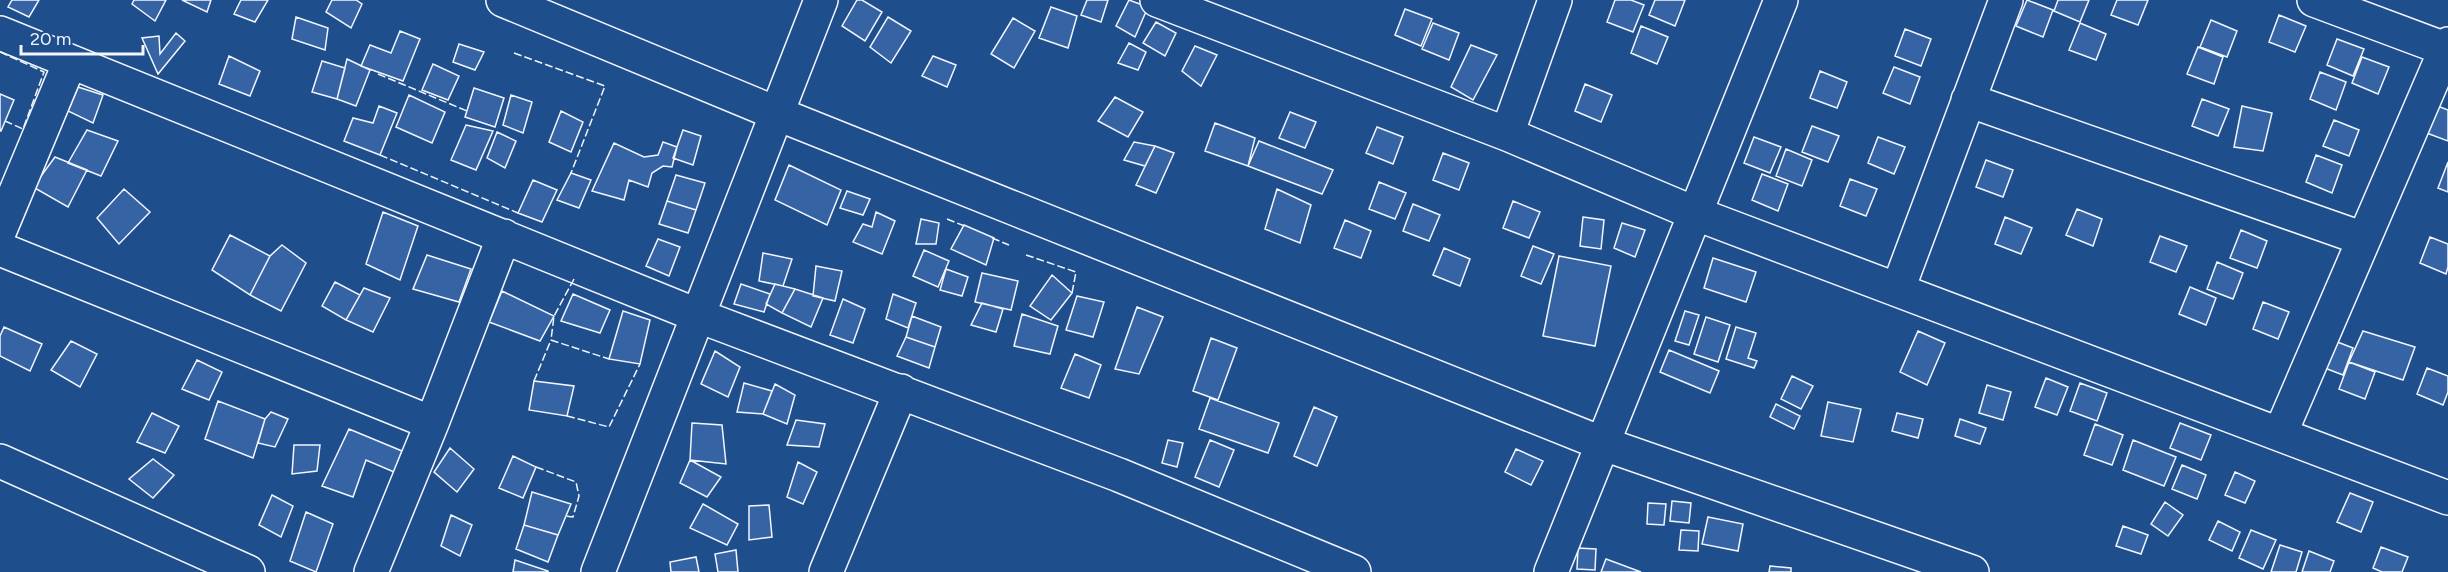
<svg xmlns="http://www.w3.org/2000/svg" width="2448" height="572" viewBox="0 0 2448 572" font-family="Figtree,sans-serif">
<rect width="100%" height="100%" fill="#1f4e8c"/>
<path fill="#3563a3" stroke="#f2f6ff" stroke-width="1.5" d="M12 0H39L29 17 8 7Z
M134 0H166L155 21 132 4Z
M182 0H211L207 12Z
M241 0H268L255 22 234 14Z
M332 0H356L362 4 351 28 326 12Z
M857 0H862L882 12 865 41 842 26Z
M1087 0H1108L1101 22 1081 15Z
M1129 0 1148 7 1135 37 1116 26Z
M1615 0H1631L1644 5 1633 32 1607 22Z
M1655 0H1685L1675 26 1649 15Z
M2027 0 2053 10 2043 37 2016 26Z
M2058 0H2089L2080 22 2054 11Z
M2117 0H2148L2138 25 2111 15Z
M1051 7 1077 16 1068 48 1039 38Z
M1405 9 1432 19 1421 46 1395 35Z
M2279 15 2306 26 2295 52 2269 42Z
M296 17 328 28 325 50 292 39Z
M888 17 911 31 891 63 870 47Z
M1013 18 1035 31 1014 68 991 54Z
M2211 20 2237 31 2227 57 2200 47Z
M1156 22 1176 33 1165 56 1143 43Z
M1433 23 1459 33 1449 60 1422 49Z
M2080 23 2106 34 2096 60 2069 50Z
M1641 26 1668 37 1657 64 1631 53Z
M1905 29 1931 39 1921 66 1895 56Z
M400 31 420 39 403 81 361 66 370 45 391 53Z
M176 33 185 41 158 74 142 38 159 36 160 54Z
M2337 39 2364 49 2353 76 2327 65Z
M1129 43 1146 52 1138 70 1118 63Z
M459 44 484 52 475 70 453 62Z
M1471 45 1497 55 1473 100 1451 87Z
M1195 46 1217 55 1201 86 1182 71Z
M2198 47 2223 57 2214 84 2187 74Z
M229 56 260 71 250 96 219 84Z
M933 56 956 65 947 87 922 76Z
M2362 57 2389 67 2378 94 2352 83Z
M347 59 370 70 356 106 337 99Z
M322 61 345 68 337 99 312 92Z
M433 64 459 76 448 100 422 90Z
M1894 67 1920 77 1910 104 1883 93Z
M1820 71 1847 82 1837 108 1810 98Z
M2320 72 2346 82 2336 110 2310 99Z
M1585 84 1612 95 1601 122 1575 111Z
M78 87 103 95 93 123 68 111Z
M474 88 504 98 495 127 465 117Z
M0 94 14 100 1 131H0Z
M409 95 445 112 432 143 396 127Z
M511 95 532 102 523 133 503 125Z
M1115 97 1143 112 1128 137 1098 121Z
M2202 99 2229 109 2218 136 2192 126Z
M2435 105 2448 110V141L2424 132Z
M379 106 397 113 380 155 344 141 353 118 373 123Z
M2242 106 2272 113 2263 151 2234 147Z
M561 111 583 122 571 152 549 142Z
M1290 112 1316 122 1305 148 1279 138Z
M2334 120 2359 130 2349 156 2323 146Z
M1215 123 1255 138 1248 166 1205 151Z
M466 125 493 131 476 170 451 160Z
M1812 126 1839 136 1828 162 1802 152Z
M1377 127 1403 137 1393 164 1366 153Z
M87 130 118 141 101 176 68 163Z
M683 130 701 136 693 165 673 158Z
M497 132 516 141 505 168 487 158Z
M1754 137 1781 147 1770 173 1744 163Z
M1878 137 1905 147 1894 174 1868 163Z
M1259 141 1333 170 1322 194 1248 166Z
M663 142 677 147 672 167 663 166 652 173 648 187 629 180 624 200 592 191 614 143 644 157 658 155Z
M1134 142 1155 146 1145 166 1124 160Z
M1155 146 1174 153 1156 193 1136 185Z
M1786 149 1812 160 1802 186 1776 176Z
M1443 153 1469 163 1459 190 1433 180Z
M2316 155 2342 165 2332 193 2306 182Z
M55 157 87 170 68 207 33 187Z
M1986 160 2013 170 2003 197 1976 187Z
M2448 162V192L2438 188Z
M789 165 841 190 827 225 775 200Z
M571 173 591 180 579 208 557 200Z
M1762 174 1788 184 1778 211 1752 200Z
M676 175 705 183 696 210 667 201Z
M1850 179 1877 189 1866 216 1840 206Z
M533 180 557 190 542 222 518 213Z
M1379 182 1406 193 1395 219 1369 209Z
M124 189 150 212 119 244 97 218Z
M1277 189 1311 205 1300 243 1265 229Z
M847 191 870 199 863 215 840 208Z
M667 201 696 210 688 233 659 224Z
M1513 201 1540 212 1529 238 1503 228Z
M1413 204 1440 215 1429 241 1403 231Z
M2077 209 2102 219 2093 246 2066 235Z
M383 212 418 226 400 280 366 264Z
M876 212 895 221 882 254 853 242 863 224 872 227Z
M1583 217 1604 220 1601 249 1580 246Z
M2005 217 2032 228 2021 254 1995 244Z
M921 219 939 223 936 244H916Z
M1345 220 1371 231 1361 258 1334 248Z
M1622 223 1645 230 1635 257 1614 248Z
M964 225 994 238 986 265 951 249Z
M2241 230 2267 241 2257 268 2230 258Z
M230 235 270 256 250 295 212 270Z
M2160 236 2187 246 2176 272 2150 262Z
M2430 237 2448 244V267L2446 274 2420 263Z
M658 239 680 247 669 276 646 266Z
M282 245 306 263 281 311 250 295 270 256Z
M1533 246 1554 254 1541 284 1521 276Z
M1444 248 1470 259 1460 286 1433 275Z
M924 250 949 261 938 287 913 276Z
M763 253 792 259 783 286 759 281Z
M427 255 471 269 459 302 413 289Z
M1559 256 1611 266 1595 346 1543 336Z
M1713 258 1756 272 1746 302 1704 288Z
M2217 262 2243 273 2233 299 2207 289Z
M816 266 842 271 835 301 813 296Z
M946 269 968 277 962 296 940 290Z
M982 273 1018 281 1011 310 975 302Z
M1052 275 1072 293 1051 320 1030 306Z
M335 282 360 295 346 320 322 306Z
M741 284 770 294 764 312 734 304Z
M775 284 795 289 782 313 766 304Z
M2190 287 2216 298 2206 325 2179 314Z
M364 288 390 298 373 332 346 320Z
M795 289 823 298 811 327 782 313Z
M502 291 554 316 540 341 489 322Z
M573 294 610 310 600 333 561 321Z
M893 294 916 303 908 328 886 319Z
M1077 296 1104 302 1093 337 1066 330Z
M843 299 865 309 853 343 830 335Z
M2263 302 2289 312 2278 339 2253 329Z
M982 303 1003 309 996 332 971 325Z
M1137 307 1163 317 1139 374 1115 369Z
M623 311 650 320 640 364 609 359Z
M1685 311 1699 315 1689 345 1675 341Z
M1022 314 1058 326 1050 354 1014 346Z
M912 316 941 327 935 347 906 337Z
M1706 317 1730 325 1718 362 1694 354Z
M4 327 42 344 30 371 0 356V336Z
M1736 327 1756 333 1748 358 1757 361 1754 368 1726 359Z
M1918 331 1945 343 1927 385 1900 372Z
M2363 331 2415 347 2403 380 2349 362Z
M906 337 935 347 929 368 897 356Z
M1211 338 1237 348 1218 400 1193 391Z
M2327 338 2353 348 2343 375 2317 365Z
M71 341 97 354 80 387 51 370Z
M1669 350 1719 371 1710 393 1660 372Z
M715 351 740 367 728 397 701 384Z
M1075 354 1101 365 1089 398 1061 388Z
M197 360 222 372 209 400 182 389Z
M2349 362 2375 372 2365 399 2339 389Z
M2427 368 2448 376V392L2443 405 2417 394Z
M1792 376 1813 386 1801 409 1781 399Z
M2046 378 2068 387 2057 415 2035 407Z
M534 381 574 386 567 416 529 410Z
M744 383 772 391 763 414 737 412Z
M2080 383 2107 393 2097 421 2070 411Z
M775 384 795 395 787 424 763 414Z
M1987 385 2011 392 2003 420 1979 413Z
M1210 398 1279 423 1268 453 1199 429Z
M218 401 265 419 253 458 205 439Z
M1828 402 1861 409 1853 442 1821 436Z
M1776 404 1800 416 1794 429 1770 417Z
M1314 407 1337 417 1317 466 1294 456Z
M271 412 288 419 275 447 258 443 265 419Z
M152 413 179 426 165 453 137 442Z
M1897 413 1923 419 1918 438 1892 431Z
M1960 419 1986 428 1980 444 1955 436Z
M796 420 825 424 819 447 787 445Z
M692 423 722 425 726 464 690 460Z
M2180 423 2211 435 2201 460 2170 448Z
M2095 424 2123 435 2112 465 2084 455Z
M349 429 402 451 394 472 366 460 353 497 322 486Z
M1168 440 1183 443 1177 467 1162 463Z
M1210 440 1234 450 1219 487 1195 477Z
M2133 440 2176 457 2164 486 2123 470Z
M294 445H320L317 471 292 474Z
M450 448 474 469 457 492 434 472Z
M1516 449 1543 461 1531 485 1505 472Z
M513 456 536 467 523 498 499 488Z
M153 459 174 475 153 498 129 479Z
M690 460 721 477 707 497 680 483Z
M798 462 817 472 803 504 787 497Z
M2182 465 2206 475 2197 499 2172 489Z
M2235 472 2255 481 2245 503 2225 495Z
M532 492 571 504 558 535 524 525Z
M2350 493 2373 502 2361 532 2337 522Z
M272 495 293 506 281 537 259 525Z
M1672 501 1691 503 1689 523 1670 521Z
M2165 502 2183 515 2168 536 2151 524Z
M1648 503 1666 504 1664 525 1647 524Z
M703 504 738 524 727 545 690 528Z
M769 505 772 537 749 540V506Z
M306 512 333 524 316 572 290 561Z
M451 515 472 525 460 556 441 546Z
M1708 517 1743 524 1738 551 1702 544Z
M2218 521 2240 532 2232 551 2209 540Z
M524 525 558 535 548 562 516 549Z
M2123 526 2148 535 2141 554 2116 546Z
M1681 530 1699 531 1698 551 1679 550Z
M2251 530 2276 540 2263 569 2239 558Z
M2280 545 2302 552 2296 572H2271Z
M2381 547 2408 557 2402 572H2382L2373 568Z
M1578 548 1596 549 1595 570 1577 569Z
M736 550 738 572H718L715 554Z
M2309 551 2334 561 2330 572H2302Z
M696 557 699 572H671L670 562Z
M1606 559 1641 572H1601Z
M515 560 548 571V572H513Z
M1770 566 1791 568V572H1769Z"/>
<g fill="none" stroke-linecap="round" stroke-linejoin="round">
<defs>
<path id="street" d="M503 0 778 114 1601 443 1972 572
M1157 0 1507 134 1694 213 2448 498
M2314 0 2448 50
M0 33 699 316 1119 475 1354 572
M1968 100 2364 239
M1507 134 1555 0
M0 230 70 62
M0 249 432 423
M1898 289 2006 0
M2280 434 2448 44
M0 461 248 572
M371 572 432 423 504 236
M598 572 821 0
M826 572 901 391
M1551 572 1781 0"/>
</defs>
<use href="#street" stroke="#f2f6ff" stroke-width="36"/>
<use href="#street" stroke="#1f4e8c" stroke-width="33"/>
<path stroke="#f2f6ff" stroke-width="1.5" stroke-dasharray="8 3" stroke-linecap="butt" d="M0 52 44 72 23 129 5 121
M514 53 605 86 571 173
M378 74 467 111
M380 155 518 213
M947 219 967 227
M992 238 1009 245
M1026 255 1076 272 1072 293
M574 279 554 316 551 340 609 359
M534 381 551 340
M567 416 609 427 640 364
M536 467 576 482 579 496 573 517 566 516"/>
</g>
<path d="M21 45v9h122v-9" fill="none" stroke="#f2f6ff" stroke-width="3"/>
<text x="30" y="45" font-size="18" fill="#f2f6ff" stroke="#1f4e8c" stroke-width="4.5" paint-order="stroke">20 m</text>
</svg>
